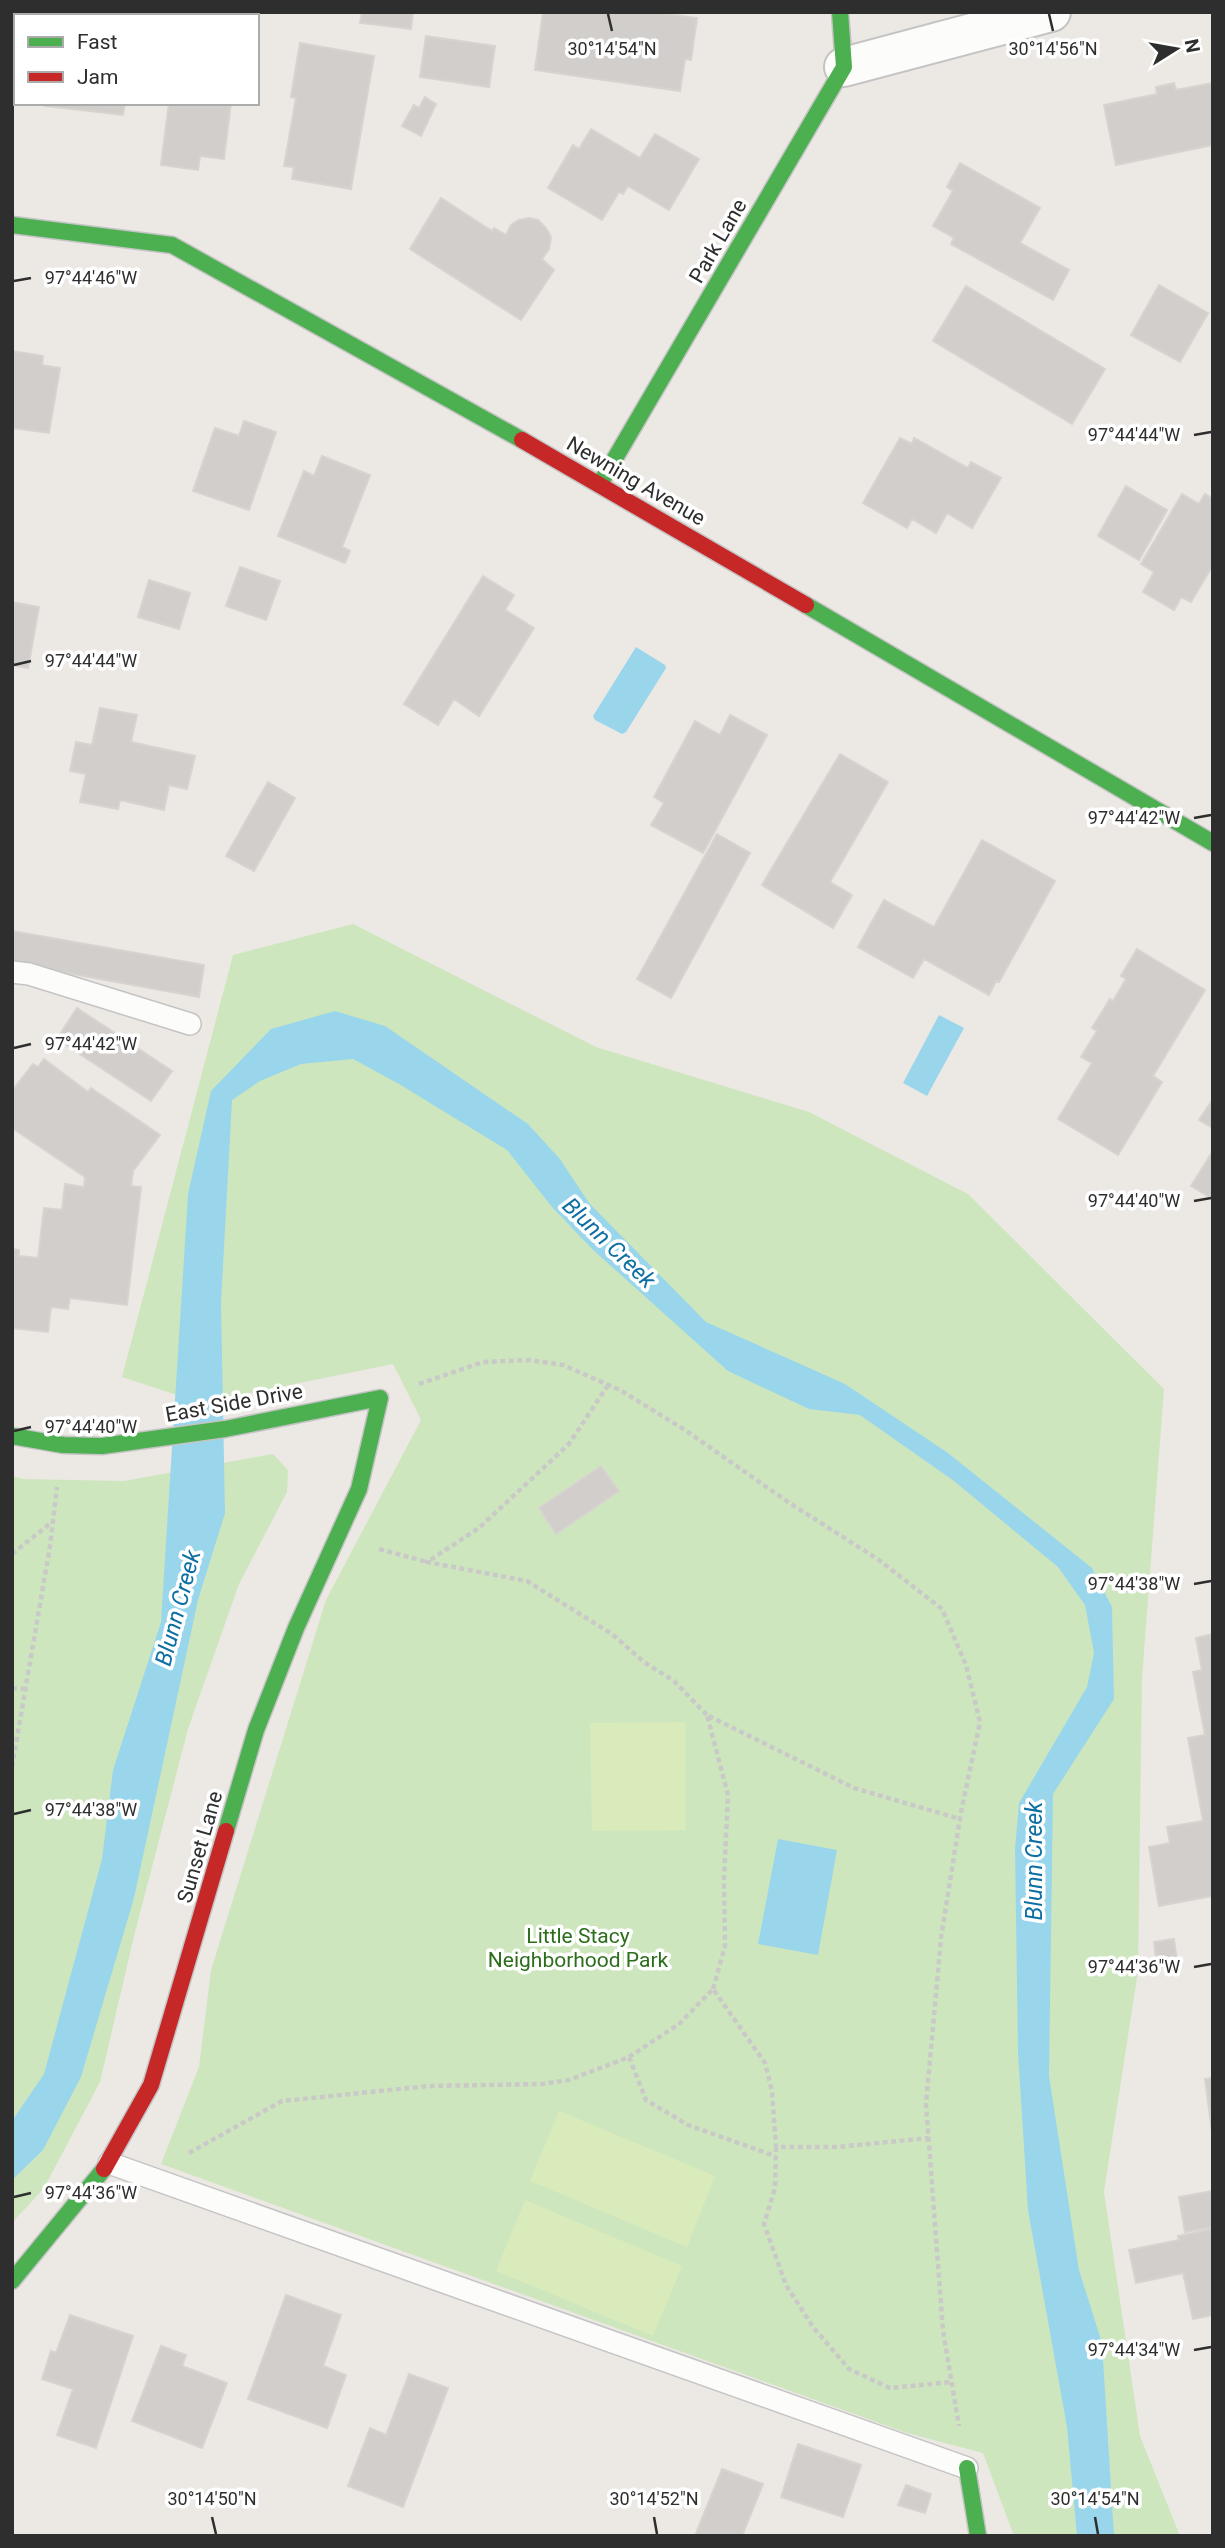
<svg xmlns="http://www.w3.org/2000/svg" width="1225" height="2548" viewBox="0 0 1225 2548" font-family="Roboto,sans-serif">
<rect width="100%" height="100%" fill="#ece8e4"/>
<path fill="#cee6be" d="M353 924 596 1047 809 1112 968 1194 1164 1389 1142 1678 1138 1971 1104 2192 1140 2436 1180 2536H1014L983 2453 907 2433 161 2164 199 2067 211 1970 326 1600 421 1420 393 1364 201 1403 122 1377 233 955Z
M273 1454 288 1470 287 1492 239 1584 188 1729 135 1932 100 2082 44 2188 12 2223V1476L23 1479 124 1481Z"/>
<path fill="#d9eabb" d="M685 1722 686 1830 592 1831 590 1723Z
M559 2111 715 2176 687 2247 530 2181Z
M525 2200 682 2266 653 2336 496 2271Z"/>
<path fill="#99d6ec" d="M636 647 665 665 666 668 626 732 622 734 595 720 593 716Z
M335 1011 385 1026 528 1124 560 1159 589 1203 706 1322 845 1384 948 1453 1092 1568 1112 1607 1114 1699 1053 1794 1049 2076 1079 2270 1102 2343 1114 2536H1077L1067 2427 1028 2210 1018 2053 1015 1849 1019 1803 1087 1687 1094 1653 1085 1605 1058 1567 954 1481 860 1415 809 1409 728 1371 592 1249 552 1207 507 1150 399 1084 353 1059 301 1064 260 1081 232 1100 221 1303 225 1513 198 1600 134 1898 81 2077 43 2150 12 2180V2121L44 2074 102 1859 113 1770 161 1622 188 1194 211 1091 271 1029Z
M939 1015 964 1028 927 1096 903 1083Z
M778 1839 837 1850 818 1955 758 1944Z"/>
<path fill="#d1cecb" stroke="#d7d4d0" stroke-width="2" d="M362 12H413L411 29 360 23Z
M543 12H653L697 18 691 60 685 59 680 91 535 70Z
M426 36 495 46 489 87 420 77Z
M300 43 374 56 351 189 292 179 294 167 284 166 296 98 291 97Z
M1174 83 1176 90 1213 83V145L1116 165 1104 105 1157 94 1156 87Z
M425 97 436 104 421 136 402 126 414 105 419 108Z
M46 103H125L123 115 45 106Z
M169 103H231L224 159 200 156 198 170 161 165Z
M591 129 640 158 655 134 699 159 669 210 628 186 623 194 619 192 602 220 548 188 573 145 579 149Z
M960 163 1040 208 1020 243 1069 270 1053 300 951 244 954 238 933 226 953 191 947 187Z
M441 198 492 231 494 228 506 235 511 225 519 220 529 218 538 220 546 228 551 237 549 249 542 259 554 270 521 320 410 249Z
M1159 285 1208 313 1180 362 1131 335Z
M966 286 1105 369 1072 424 933 341Z
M12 351 43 356 42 365 60 368 49 433 12 428Z
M244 421 276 432 249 510 193 491 215 428 239 436Z
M900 438 912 444 914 438 968 468 971 462 1001 478 972 528 947 513 936 533 912 519 907 528 863 503Z
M322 456 370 475 342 547 350 551 345 563 278 536 304 471 314 476Z
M1126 486 1167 510 1139 560 1098 536Z
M1182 494 1199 504 1205 494 1213 499V565L1191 602 1181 597 1174 610 1143 592 1154 572 1141 564Z
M240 567 280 581 266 620 226 606Z
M483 576 514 595 505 610 534 628 479 716 454 699 438 725 404 704Z
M149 580 190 593 179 629 138 617Z
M12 602 39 607 28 668 12 665Z
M100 708 137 715 131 742 195 756 187 789 169 785 164 810 120 800 118 809 80 802 86 774 70 771 76 742 92 745Z
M730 715 767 735 703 853 651 825 664 803 654 797 695 721 720 735Z
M840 754 888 782 830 882 852 895 833 928 762 885Z
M268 782 295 798 254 871 226 856Z
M717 834 750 853 671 998 637 979Z
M982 840 1055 881 999 982 996 981 989 995 924 959 913 978 858 947 884 900 934 927Z
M12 931 204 965 199 997 12 963Z
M1137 949 1205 990 1153 1076 1162 1082 1118 1155 1058 1119 1092 1063 1081 1057 1097 1031 1092 1028 1110 999 1113 1001 1126 979 1121 976Z
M77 1008 172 1071 151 1101 57 1039Z
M44 1059 88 1092 91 1088 160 1135 133 1171 131 1186 141 1187 127 1305 70 1298 68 1309 51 1307 48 1332 12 1328V1249L19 1250V1256L38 1258 44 1208 62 1210 65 1184 84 1187 85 1177 12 1128V1091L33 1064 38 1067Z
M1213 1099V1128L1199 1120Z
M1213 1151V1199L1191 1186Z
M601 1466 619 1491 556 1534 539 1508Z
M1213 1634V1896L1159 1906 1149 1847 1170 1843 1167 1827 1203 1821 1188 1738 1205 1735 1193 1672 1202 1670 1196 1638Z
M1174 1939 1177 1962 1157 1965 1154 1942Z
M1213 2078V2139L1205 2079Z
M1213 2191V2227L1185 2232 1179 2197Z
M1213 2229V2315L1193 2319 1183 2273 1136 2283 1129 2250 1179 2240 1178 2236Z
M286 2295 341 2315 323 2366 346 2375 327 2428 248 2399Z
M70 2315 133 2336 96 2448 57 2435 73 2389 42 2379 51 2351 56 2353Z
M161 2346 186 2355 182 2366 227 2383 202 2448 132 2421Z
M409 2374 448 2388 403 2507 348 2486 370 2428 386 2435Z
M798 2444 861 2465 843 2517 781 2497Z
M722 2469 763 2484 742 2536H695Z
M906 2485 931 2494 925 2513 898 2505Z"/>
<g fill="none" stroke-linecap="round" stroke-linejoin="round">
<defs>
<path id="lane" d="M12 972 29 974 190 1024
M109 2163 967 2468"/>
<path id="street" d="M844 67 1051 12"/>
<path id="fast" d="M12 225 172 245 522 440
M600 484 844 67 840 12
M806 605 1213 843
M12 1436 63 1445 102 1446 225 1429 380 1398 359 1489 296 1628 256 1730 226 1831
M12 2281 104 2169
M967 2468 978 2536"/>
<path id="jam" d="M522 440 806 605
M104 2169 151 2085 226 1831"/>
</defs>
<use href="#lane" stroke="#c5c4c5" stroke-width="24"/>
<use href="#street" stroke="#c5c4c5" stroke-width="42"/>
<use href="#fast" stroke="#c5c4c5" stroke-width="19"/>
<use href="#jam" stroke="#c5c4c5" stroke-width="19"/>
<path stroke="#c9c9c8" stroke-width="4.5" stroke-dasharray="5 3.5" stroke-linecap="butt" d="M419 1384 483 1362 529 1360 563 1365 620 1390 685 1430 788 1502 879 1560 942 1609 966 1665 980 1722 961 1812 941 1938 926 2104 943 2331 959 2426
M608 1385 569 1444 479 1528 427 1562 527 1581 612 1634 644 1662 674 1681 707 1715
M379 1549 427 1562
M12 1554 52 1522
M12 1688 24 1689
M12 1767 50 1546 57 1487
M713 1989 725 1946 724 1878 728 1795 707 1715 854 1788 960 1819
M629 2057 679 2024 713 1989 765 2063 772 2091 776 2147H837L929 2138
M776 2147 775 2188 764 2224 786 2285 813 2327 849 2369 890 2388 952 2382
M189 2153 282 2101 429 2086 542 2084 569 2080 629 2057 646 2100 688 2125 775 2156"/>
<use href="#lane" stroke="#fcfcfb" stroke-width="21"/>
<use href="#street" stroke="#fcfcfb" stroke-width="38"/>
<use href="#fast" stroke="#4caf50" stroke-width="16"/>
<use href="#jam" stroke="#c62828" stroke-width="16"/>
</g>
<path fill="none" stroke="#2e2e2e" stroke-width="2.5" d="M608 14 612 31M1049 14 1053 31M14 281 31 278M1194 435 1211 432M14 665 31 661M1194 818 1211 815M14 1048 31 1044M1194 1201 1211 1198M14 1431 31 1427M1194 1584 1211 1581M14 1814 31 1810M1194 1967 1211 1964M14 2197 31 2193M1194 2350 1211 2347M212 2517 216 2534M654 2517 657 2534M1095 2517 1098 2534"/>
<g text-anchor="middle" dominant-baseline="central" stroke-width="7" stroke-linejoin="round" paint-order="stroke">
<g font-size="21" fill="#2e2e2e" stroke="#fff">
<text transform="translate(718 241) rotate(-60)">Park Lane</text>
<text transform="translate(636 481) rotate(30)">Newning Avenue</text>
<text transform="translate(234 1403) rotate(-10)">East Side Drive</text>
<text transform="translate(200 1847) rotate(-74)">Sunset Lane</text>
</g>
<g font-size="21" fill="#2c6e1b" stroke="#fff">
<text x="578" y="1936">Little Stacy<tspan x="578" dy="24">Neighborhood Park</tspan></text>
</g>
<g font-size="23" font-style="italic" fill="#0d6fa3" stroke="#fff">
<text transform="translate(609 1243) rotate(44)">Blunn Creek</text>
<text transform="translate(178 1608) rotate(-75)">Blunn Creek</text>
<text transform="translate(1034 1861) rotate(-90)">Blunn Creek</text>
</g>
</g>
<g font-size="18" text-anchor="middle" fill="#2e2e2e" stroke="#fff" stroke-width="7" stroke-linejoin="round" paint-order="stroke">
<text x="612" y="55">30°14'54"N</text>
<text x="1053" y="55">30°14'56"N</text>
<text x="91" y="284">97°44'46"W</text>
<text x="1134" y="441">97°44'44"W</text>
<text x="91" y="667">97°44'44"W</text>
<text x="1134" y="824">97°44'42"W</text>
<text x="91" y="1050">97°44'42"W</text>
<text x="1134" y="1207">97°44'40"W</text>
<text x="91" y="1433">97°44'40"W</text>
<text x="1134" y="1590">97°44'38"W</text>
<text x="91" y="1816">97°44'38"W</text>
<text x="1134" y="1973">97°44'36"W</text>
<text x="91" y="2199">97°44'36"W</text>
<text x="1134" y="2356">97°44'34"W</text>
<text x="212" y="2505">30°14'50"N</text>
<text x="654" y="2505">30°14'52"N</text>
<text x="1095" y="2505">30°14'54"N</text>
</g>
<rect width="1225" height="2548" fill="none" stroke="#2e2e2e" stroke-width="28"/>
<rect x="14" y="14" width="245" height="91" fill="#ffffff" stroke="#ababab" stroke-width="2"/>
<rect x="28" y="37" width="35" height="10" fill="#4caf50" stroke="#ababab" stroke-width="2"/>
<text x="77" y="49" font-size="21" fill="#2e2e2e">Fast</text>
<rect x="28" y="72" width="35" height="10" fill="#c62828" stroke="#ababab" stroke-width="2"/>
<text x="77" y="84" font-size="21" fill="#2e2e2e">Jam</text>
<g transform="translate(1176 49) rotate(79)" stroke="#ffffff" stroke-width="5" paint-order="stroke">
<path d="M0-5L12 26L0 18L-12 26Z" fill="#2e2e2e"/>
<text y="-10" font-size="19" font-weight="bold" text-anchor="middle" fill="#2e2e2e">N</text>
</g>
</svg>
